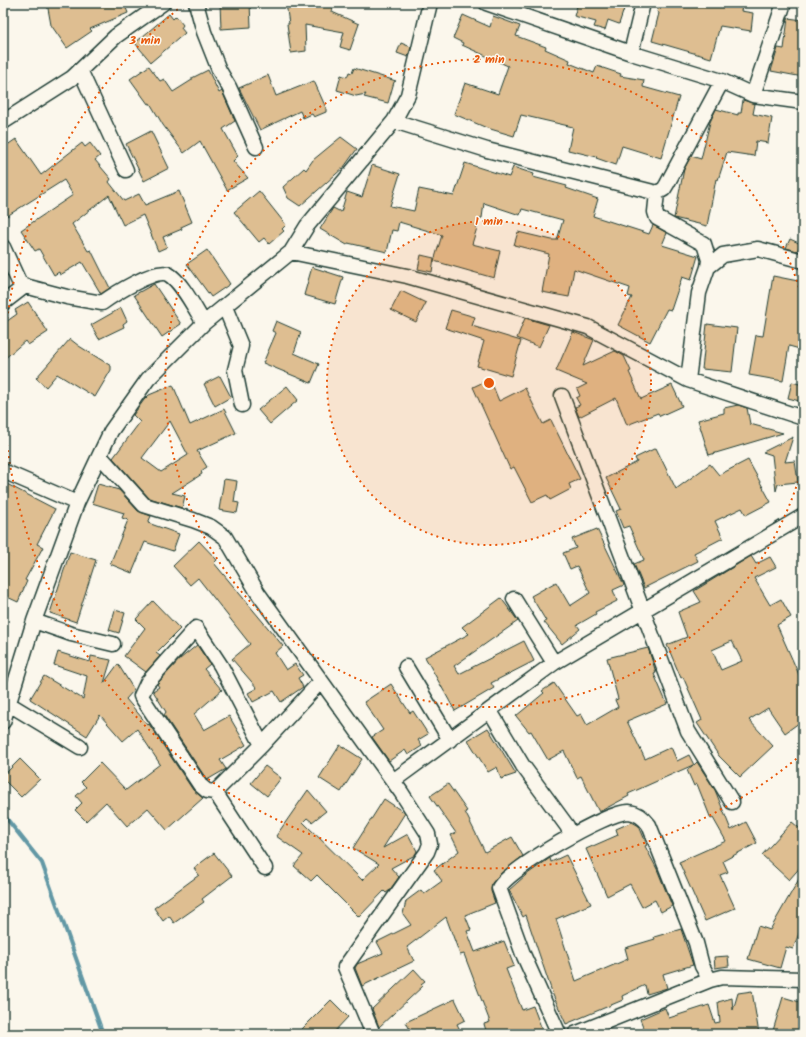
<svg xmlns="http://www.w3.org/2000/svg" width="806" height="1037" viewBox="0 0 806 1037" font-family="Kalam,sans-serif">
<rect width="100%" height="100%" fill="#fbf7ec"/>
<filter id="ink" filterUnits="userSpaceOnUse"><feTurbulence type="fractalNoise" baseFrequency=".025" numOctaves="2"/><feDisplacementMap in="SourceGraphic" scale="8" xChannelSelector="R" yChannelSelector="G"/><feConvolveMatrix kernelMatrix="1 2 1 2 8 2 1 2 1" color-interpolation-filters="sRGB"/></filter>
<g filter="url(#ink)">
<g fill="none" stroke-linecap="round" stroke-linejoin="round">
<path stroke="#6298a5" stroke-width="4" d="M3 814 42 863 103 1034"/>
</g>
<path fill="#debe91" stroke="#1f3d34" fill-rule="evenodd" d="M47 3H124L128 13 90 29 92 31 67 48 51 25Z
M220 3H250L251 27 221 29Z
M286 3H334L332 12 359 24 350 50 340 47 344 32 305 25 306 51 291 53 287 24H289Z
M578 3H626L619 24 608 20 605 30 594 27 596 22 574 16Z
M660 3H743L741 11 753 13 751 31 720 26 711 58 652 41 659 13 657 12Z
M169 14 173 19 176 16 183 25 181 28 185 33 151 62 135 43Z
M463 15 490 27 493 16 520 26 516 36 546 47 545 49 570 60 569 63 594 73 597 66 621 74 620 76 644 80 643 87 679 97 661 158 622 146 616 165 596 158 597 157 568 150 573 127 521 115 514 136 487 128 454 114 465 83 498 94 508 66 462 45 463 43 453 38Z
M788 18 803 20V77L771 71 778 48 784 49Z
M401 43 411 47 408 57 397 53Z
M149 66 160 81 164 79 173 92 192 80V78L208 70 219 93 222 91 235 121 223 129 238 156 233 161 248 178 227 190 200 141 184 153 163 125 150 103 148 104 130 79Z
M354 68 396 81 394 82 388 103 364 97 366 94 356 96 337 90 341 75 347 77 349 72 352 73Z
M268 75 276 96 314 81 326 108V112L314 117 312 114 303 118 300 111 260 130 239 88Z
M743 100 755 104 753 114 772 118 768 143 756 141 754 156 727 152 718 180 716 179 707 226 674 218 684 169 691 156 701 159 710 122 716 109 738 115V113H741Z
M151 131 169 168 144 181 126 144Z
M341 137 357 149 344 167 300 206 288 198 283 187 304 168 306 170 313 160Z
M16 139 41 175 82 143 85 147 90 143 100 156 95 160 111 179 109 182 124 201 139 194 145 205 179 191 192 222 181 227 182 229 163 237 167 247 158 251 143 215 123 225 109 195 72 224 88 251 91 250 110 288 101 294 82 262 60 275 59 272 54 275 39 249 35 251 21 230 73 195 64 180 7 216 3 209V148Z
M465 163 509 177 513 167 534 174 533 177 567 186 566 188 598 199 593 216 649 234 653 225 667 233 662 245 698 256 691 280 682 277 671 310 667 309 650 342 618 325 632 297 628 296 630 288 574 269 569 297 542 292 549 254 514 245 518 232 552 240H557L563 220 522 209 520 215 484 203 482 218H480L472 244 500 251 494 278 434 261 442 235 399 222 397 231 392 230 387 252 348 243 347 245 320 229 333 208 341 212 347 192 362 197 372 165 400 174 390 206 414 211 419 189 454 196Z
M259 191 286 225 282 229 284 231 269 244 264 238 259 242 234 212Z
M790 239 801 244 797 251 786 248Z
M207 250 230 284 211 297 187 264Z
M421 255 434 258 432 272 418 269Z
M312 267 343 277 335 304 304 295Z
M773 276 803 282V350L789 346 783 381 749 375 756 335 763 336Z
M154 284 181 324 162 337 134 295Z
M401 291 426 303 416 322 391 310Z
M28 302 48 332 28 345 25 341 3 360V324L17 314 15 310Z
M121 308 127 321 123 324 124 327 99 339 91 325Z
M451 310 475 317 472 326 521 341 511 376 477 366 484 341 445 328Z
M525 318 549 325 539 347 517 338Z
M276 321 301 332 294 353 319 364 311 383 263 363 276 333 272 331Z
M707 324 737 328 732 372 702 369Z
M573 332 594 340 583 366 615 351 624 356 631 371 629 372 641 399 672 385 682 406 660 416 658 413 627 425 616 398 579 417 575 407 580 405 576 398 580 396 577 389 587 384 556 371Z
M70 339 79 346 111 366V370L95 397 57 374 46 387 36 378Z
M220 376 231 397 215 406 204 384Z
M490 379 499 401 525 388 543 424 551 420 580 479 569 484 571 489 550 500 547 495 532 502 514 467 510 469 473 387Z
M792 382 803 385V402L788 398Z
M173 385 190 425 224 409 236 433 197 451 207 467 201 471 202 474 172 493 185 496 182 508 149 498 113 458 140 422 133 415 144 400 149 395ZM170 421 188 455 161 472 142 458Z
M287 386 298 400 270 424 258 410Z
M738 405 747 408 750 424 783 433 709 455 698 420 724 413V408Z
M793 437 785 462 795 461 798 482 778 484 776 491 772 455 763 452Z
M656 448 676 489 710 464 719 475 748 460 771 502 746 515 742 508 715 521 723 538 694 553 698 561 644 588 634 564 644 560 629 526 623 528 616 511 621 509 606 478 637 462 635 458Z
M224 479 237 481 234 502 239 503 237 513 219 510Z
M3 482 55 509 37 544 43 547 25 580 27 581 18 602 3 595Z
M98 484 119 490 138 511 151 516 148 523 179 534 173 551 145 542 132 573 110 564 128 520 122 518 124 513 92 503Z
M597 529 624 585 613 590 617 601 595 612 596 614 577 625 580 629 562 644 544 622 546 621 531 596 556 582 570 606 590 593 577 566 570 569 563 553 576 548 572 539Z
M199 541 217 560 214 563 283 646 275 653 286 670 295 664 303 675 298 678 303 687 281 702 274 691 253 702 248 693 257 688 232 659 250 644 198 578 190 585 173 566Z
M70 552 96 560 76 622 50 613Z
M751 556 756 564 770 557 776 567 754 578 770 605 781 599 791 617 777 625 800 677 803 675V720L785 733 768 708 749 720 773 746 740 777 719 756 697 723 702 720 683 677 681 678 667 645 687 637 678 612 701 602 694 591ZM732 641 742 661 721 670 712 650Z
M501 598 518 621 454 666 459 674 524 641 534 661 491 683 494 688 455 711 425 657 469 634 462 627Z
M153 601 180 629 156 653 160 656 146 672 124 656 145 628 136 619Z
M115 610 125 613 119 633 109 630Z
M197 645 210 664 204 669 222 690 194 714 204 730 229 716 246 745 220 760 226 769 207 780 164 715 166 712 153 691 159 687 157 684 180 659Z
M648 648 654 666 656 673 654 674 667 704 627 721 645 759 671 747 677 761 689 755 694 765 697 762 715 790 731 830 746 822 757 843 723 861 728 872 720 875 735 908 705 921 679 862 726 841 713 818 711 819 697 784 694 786 687 770 693 765 628 794 629 796 599 812 581 776 577 778 564 751 548 760 531 731 529 732 516 716 544 693 542 691 554 683 577 716 581 714 587 725 618 707 615 700 618 699 607 658Z
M58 652 90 662 91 656 111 660 104 683 118 664 134 690 126 699 148 725 149 724 193 790 203 798 167 830 148 808 127 826 106 802 86 821 75 810 82 803 76 796 86 787 81 782 100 763 126 790 160 764 137 729 123 741 100 715 87 736 30 699 44 676 83 699 87 676 54 665Z
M391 684 410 713 413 711 428 734 418 740 422 746 408 755 405 750 389 761 372 737 383 730 364 702Z
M488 728 516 774 501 779 497 767 488 772 468 740Z
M340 745 362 759 341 792 319 778Z
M20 759 40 779 21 797 3 779V776Z
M265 766 281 778 267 796 251 783Z
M448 784 467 811 465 812 485 852 512 837 523 856 501 873 492 883 491 891 495 903 465 915 471 930 467 931 475 952 504 941 514 966 506 969 522 1010 533 1006 543 1032 537 1034H487L484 1024 490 1022 464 954 460 955 446 917 407 947 414 961 362 986 355 968 357 964 383 953 377 942 411 925 403 914 406 901 421 890 424 894 442 881 434 870 459 851 451 835 456 833 430 796Z
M308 790 326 811 312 822 307 818 303 822 362 880 379 864 353 848 384 799 405 813 383 848 408 834 417 851 415 855 391 868 399 877 389 891 386 893 384 891 359 917 317 875 311 881 294 866 303 855 276 836Z
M632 822 639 826 647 845 645 846 657 869 672 906 661 912 655 900 642 907 630 884 607 896 586 849 618 835 616 829Z
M792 822 803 831V864L789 880 762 855Z
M214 853 232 876 202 899 204 902 174 923 169 916 163 921 154 908 199 875 194 868Z
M566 855 591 904 556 919 576 981 628 959 625 948 655 939 654 937 681 929 693 965 663 974 667 988 647 994 645 985 622 996 623 1000 566 1024 553 995 526 915 523 917 509 890 526 875 550 858 551 862Z
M803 872V923L793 949 786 947 780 968 748 959 758 926 770 930Z
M728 956 729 966 715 968 714 957Z
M414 969 425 981 421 984 423 986 379 1027 372 1009Z
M752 991 759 1034H646L640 1019 665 1008 669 1018 709 1005 715 1023 720 1022 718 1002 732 998 733 1010 738 993Z
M783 997 803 1003V1032L794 1030 792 1034H772Z
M455 999 465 1020 457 1024 462 1034H412L406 1022Z
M331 1000 348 1017 332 1034H297Z"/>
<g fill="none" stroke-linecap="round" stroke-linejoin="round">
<defs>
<path id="minor" d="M196 3 204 32 219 70 229 87 256 147
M486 3 631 53 722 81 753 95 803 102
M631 53 643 3
M80 70 126 170
M753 95 784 3
M394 121 487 150 657 193 664 189 667 184 722 81
M3 122 72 78 116 36 163 3
M657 193 655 212 657 218 704 244 709 260 708 267 699 293 688 380
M3 247 19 282 25 286 67 297 102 303C113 295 155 268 168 274 182 282 195 309 204 323
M291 252 407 276 588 327 688 380 803 418
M708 267 723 255 758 249 803 261
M3 303 25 286
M225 307 241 346 235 370 242 405
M562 396 688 731 732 802
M100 456 144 505 193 520 211 527 225 537 258 593 401 792 428 834 430 844 427 852 345 967 373 1034
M3 471 77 503
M514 599 554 663
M34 621 71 634 113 644
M406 667 450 740
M9 704 80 747
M490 711 523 766 567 826 571 835
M3 722 34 621 77 503 111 431 148 379 204 323 291 252 307 226 394 121 408 95 430 3
M262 745 221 666 196 628 147 683 141 696 200 785 207 791 215 792 262 745 320 682
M393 781 554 663 803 516
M215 792 265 868
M559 1034 523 954 499 888C509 869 607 811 629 812 638 813 644 818 649 825L696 943 702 966 710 980
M575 1034 710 980 722 977 803 979"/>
</defs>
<use href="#minor" stroke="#1f3d34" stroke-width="17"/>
<use href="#minor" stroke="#fbf7ec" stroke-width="14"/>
</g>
</g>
<circle cx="489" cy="383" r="162" fill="#e8590c" fill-opacity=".12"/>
<g fill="none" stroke="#e8590c" stroke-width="2" stroke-dasharray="2 4">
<circle cx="489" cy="383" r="162"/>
<path d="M803 464A324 324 0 1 1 803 302"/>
<path d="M801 755A486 486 0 0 1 3 387M3 379A486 486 0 0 1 183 5"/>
</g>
<circle cx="489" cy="383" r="6" fill="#e8590c" stroke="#fbf7ec" stroke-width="2"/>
<g font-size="12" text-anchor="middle" font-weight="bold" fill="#e8590c" stroke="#fbf7ec" stroke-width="3" stroke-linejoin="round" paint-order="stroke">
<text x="145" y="44">3 min</text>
<text x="489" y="63">2 min</text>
<text x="489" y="225">1 min</text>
</g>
<rect width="806" height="1037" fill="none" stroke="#fbf7ec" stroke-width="16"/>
<rect x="8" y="8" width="790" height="1021" fill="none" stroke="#1f3d34" stroke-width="1.5" filter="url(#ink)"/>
</svg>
